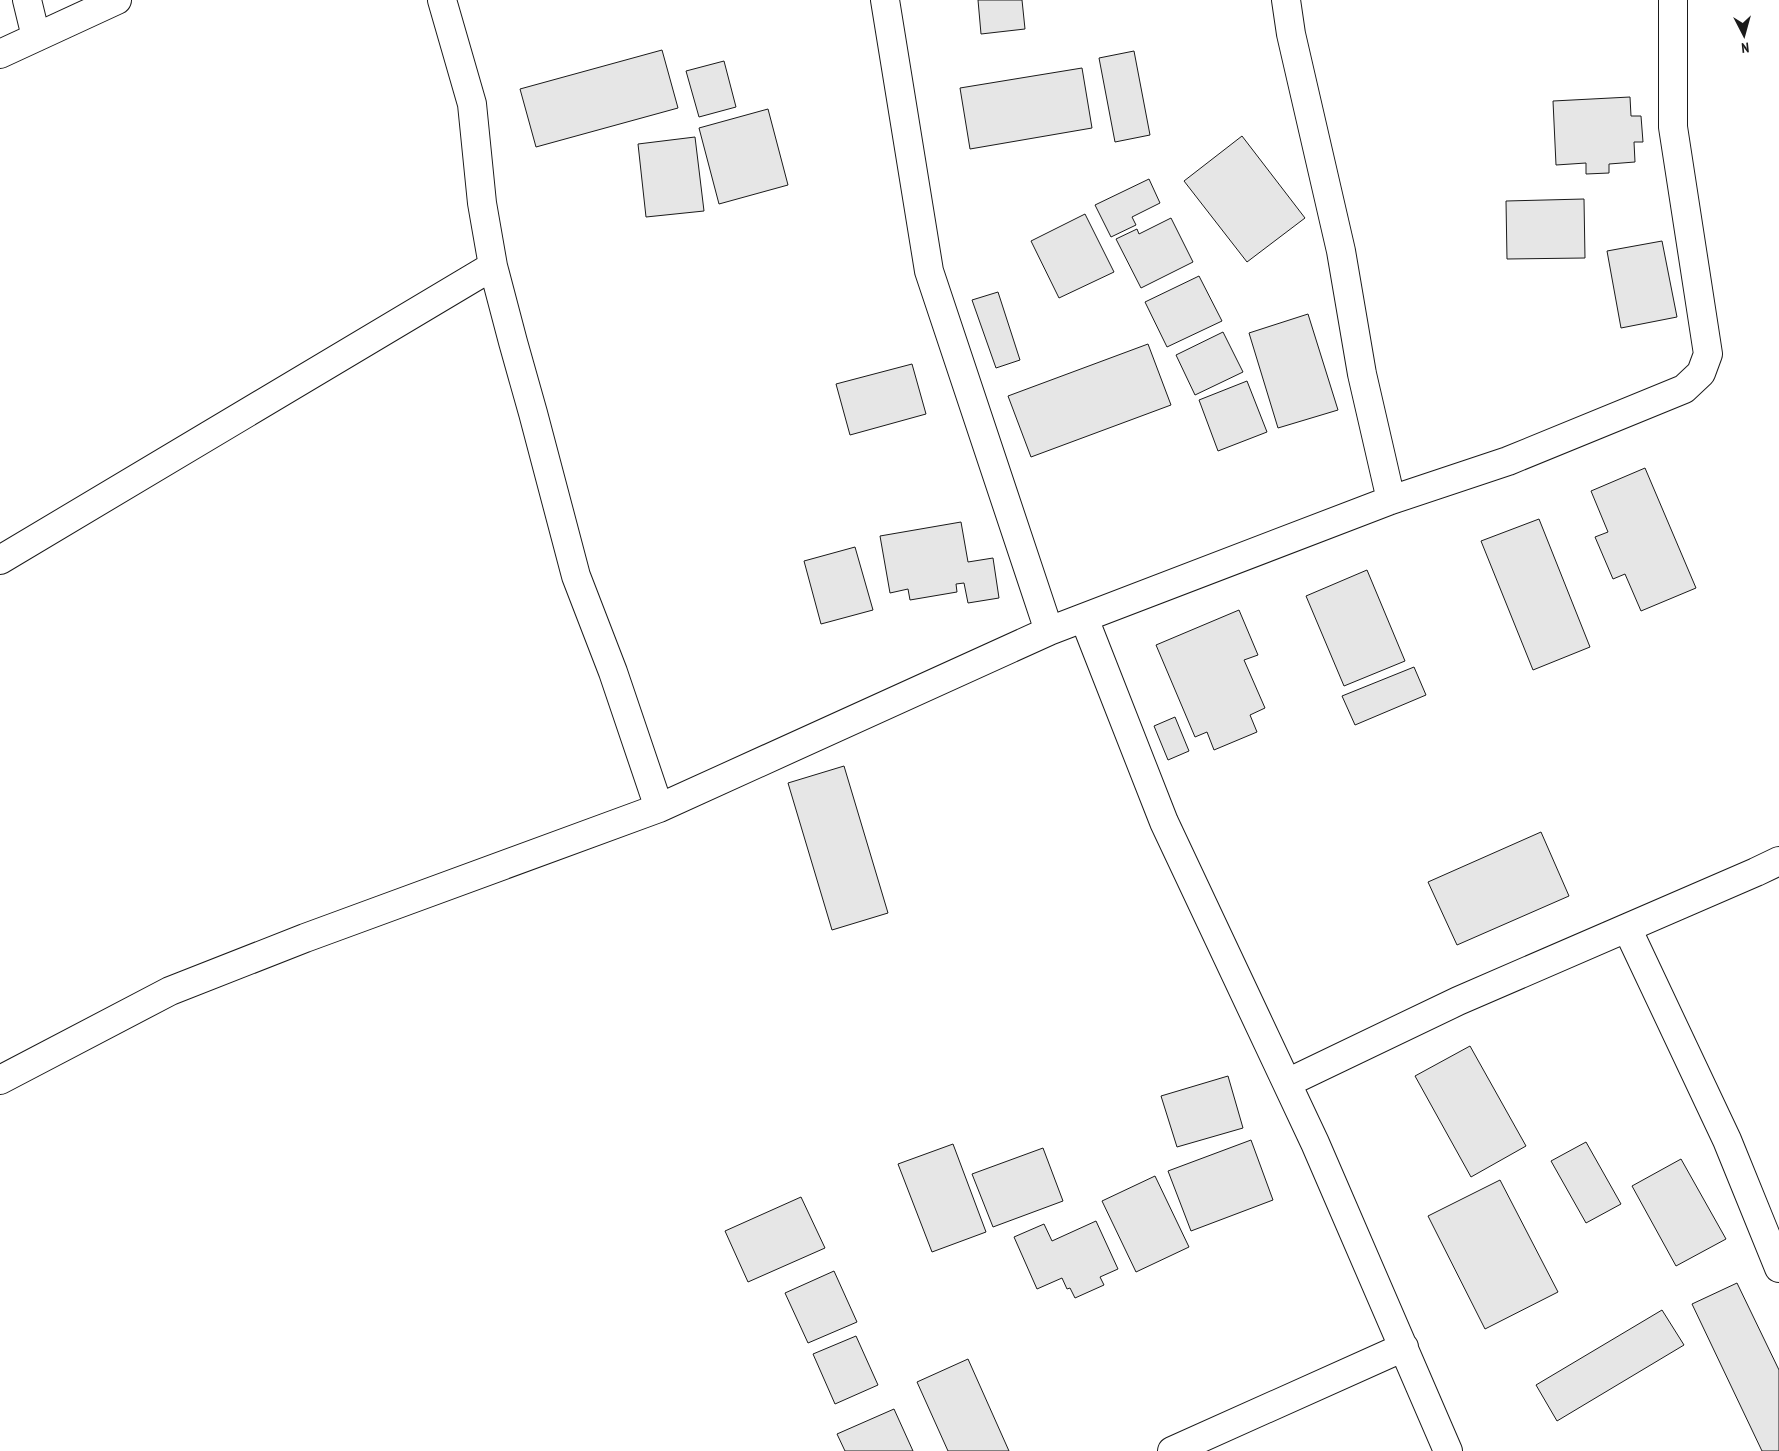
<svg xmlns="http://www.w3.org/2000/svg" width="1779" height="1451" viewBox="0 0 1779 1451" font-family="'PT Sans Narrow',sans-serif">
<rect width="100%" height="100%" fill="#fff"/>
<path fill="#e6e6e6" stroke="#1a1a1a" d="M978 0H1022L1025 29 981 34Z
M662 50 678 108 536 147 520 89Z
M1134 51 1150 135 1115 142 1099 58Z
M724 61 736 107 699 117 686 71Z
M1082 68 1092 128 970 149 960 88Z
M1630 97 1631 116H1641L1643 142H1634L1635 162 1609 164V173L1586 174V163L1556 165 1553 101Z
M768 109 788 185 719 204 699 128Z
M1242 136 1305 218 1247 262 1184 181Z
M695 137 704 211 646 217 638 144Z
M1149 179 1160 203 1132 217 1136 225 1111 237 1095 205Z
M1584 199 1585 258 1507 259 1506 201Z
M1085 214 1114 272 1059 298 1031 241Z
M1171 218 1193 262 1141 288 1116 239 1137 229 1139 234Z
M1662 241 1677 317 1621 328 1607 251Z
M1199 276 1222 321 1167 347 1145 302Z
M998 292 1020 360 996 368 972 300Z
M1308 314 1338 410 1278 428 1249 333Z
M1223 332 1243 372 1195 395 1176 355Z
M1148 344 1171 405 1031 457 1008 396Z
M912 364 926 414 850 435 836 384Z
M1247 381 1267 432 1218 451 1199 400Z
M1645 468 1696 588 1641 611 1625 574 1613 579 1595 537 1608 532 1591 491Z
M1539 519 1590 647 1533 670 1481 541Z
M961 522 968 562 993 558 999 598 968 603 964 583 956 584 957 592 910 600 908 589 890 593 880 536Z
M855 547 873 610 821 624 804 561Z
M1367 570 1405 661 1344 686 1306 596Z
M1239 610 1258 655 1244 660 1265 708 1250 715 1257 732 1214 750 1207 732 1195 737 1156 645Z
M1414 667 1426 695 1355 725 1342 696Z
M1175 717 1189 751 1168 760 1154 726Z
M844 766 888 913 832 930 788 783Z
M1541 832 1569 896 1457 945 1428 882Z
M1470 1046 1526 1146 1471 1177 1415 1076Z
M1228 1076 1243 1128 1177 1147 1161 1096Z
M1251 1140 1273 1200 1191 1231 1168 1171Z
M1586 1142 1621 1204 1586 1223 1551 1161Z
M953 1144 986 1232 932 1252 898 1164Z
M1043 1148 1063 1201 993 1227 972 1174Z
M1681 1159 1726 1239 1676 1266 1632 1186Z
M1155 1176 1189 1247 1136 1272 1102 1201Z
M1500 1180 1558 1292 1485 1329 1428 1216Z
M801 1197 825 1248 748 1282 725 1231Z
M1096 1221 1118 1269 1100 1277 1104 1285 1075 1298 1070 1288 1067 1289 1062 1278 1037 1289 1014 1237 1044 1224 1052 1241Z
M834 1271 857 1322 808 1343 785 1293Z
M1737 1283 1779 1370V1451H1762L1692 1304Z
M1662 1310 1684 1345 1557 1421 1536 1385Z
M856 1336 878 1385 835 1404 813 1354Z
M968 1359 1009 1451H948L917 1382Z
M894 1409 913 1451H845L837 1434Z"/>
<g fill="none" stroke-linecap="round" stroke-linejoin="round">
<defs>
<path id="minor" d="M27 0 36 37
M442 0 472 104 482 203 493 266 513 342 533 413 576 576 613 672 659 808
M885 0 929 271 1049 631
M1286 0 1291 34 1341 251 1362 374 1391 500
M0 54 117 0
M0 560 493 266
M1084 618 1164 822 1315 1143 1448 1451
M1627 928 1727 1140 1779 1268
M0 1080 170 991 305 938 659 808 1049 631 1391 500 1508 461 1684 389 1701 373 1708 354 1673 127V0
M1287 1083 1458 1001 1756 872 1779 861
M1172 1451 1404 1347"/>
</defs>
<use href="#minor" stroke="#1a1a1a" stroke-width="30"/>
<use href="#minor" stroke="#fff" stroke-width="28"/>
</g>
<g transform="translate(1744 35) rotate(174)" stroke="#ffffff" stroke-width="4" paint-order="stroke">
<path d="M0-4L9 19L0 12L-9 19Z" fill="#1a1a1a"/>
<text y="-8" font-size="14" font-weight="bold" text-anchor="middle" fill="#1a1a1a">N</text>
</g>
</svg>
